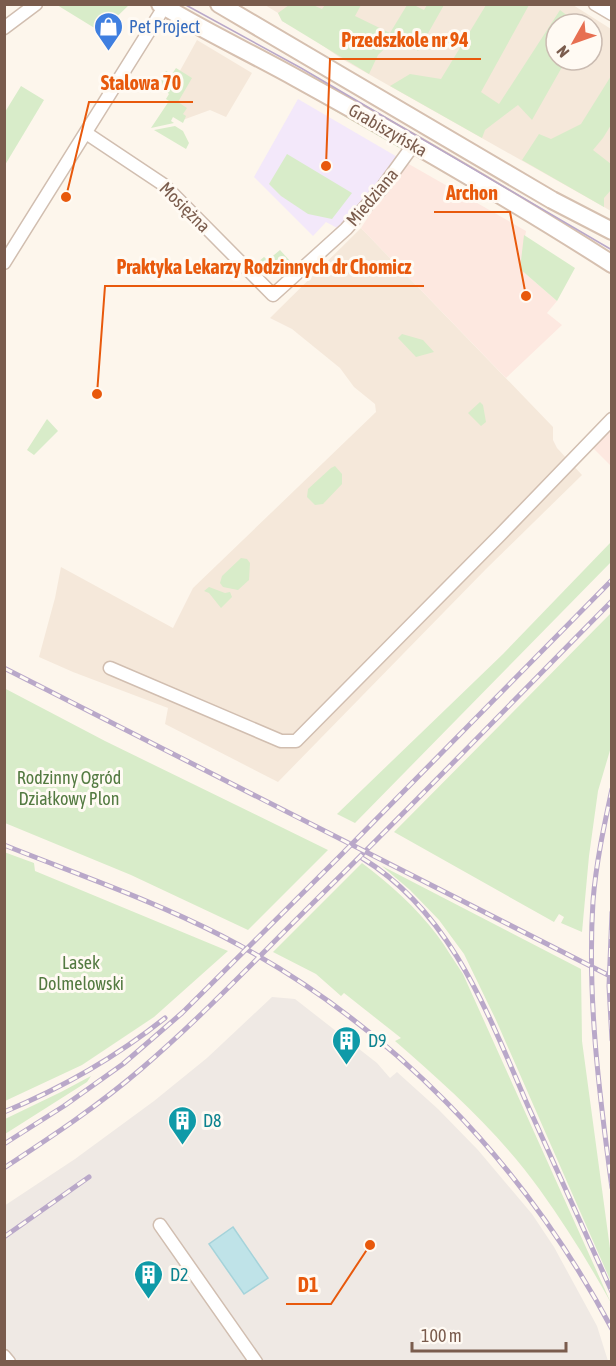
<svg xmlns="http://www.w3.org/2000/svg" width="616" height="1366" viewBox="0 0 616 1366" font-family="'Asap Condensed',sans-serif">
<rect width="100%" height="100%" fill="#fdf6ec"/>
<path fill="#f5e8da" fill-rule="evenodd" d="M265 5H573L611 29V211L342 59 306 34 282 21 278 13ZM556 24H592V60H556Z
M197 40 252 73 226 117 210 110 180 121 171 87Z
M361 228 553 427V440L557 448 582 475 486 569 278 782 165 724 168 708 73 672 39 657 55 598 61 567 173 628 193 588 376 412 375 404 354 387 340 368 292 329 270 318Z"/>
<path fill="#fde8e0" d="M407 163 526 231 520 269 557 301 547 313 562 325 506 378 361 228 379 200Z
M611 427V466L592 447Z"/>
<path fill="#efe9e4" d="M272 997 295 999 377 1063 390 1078 397 1072 438 1109 478 1150 532 1214 554 1247 597 1326 608 1361H5L4 1206 75 1159 154 1101 207 1058Z"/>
<path fill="#f3e8fa" d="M298 99 399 158 367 195 366 198 339 229 326 222 313 236 254 177Z"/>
<path fill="#d8ecc9" d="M57 5H129L101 32Z
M289 5H313L322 9 325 5H361L355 16 390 33 407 5H414L424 10 427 5H444L418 51 399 35 378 55 369 74 282 21 278 13Z
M486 5H529L481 92 499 104 560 10 578 24H556V60H566L532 120 518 105 485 130 482 138 390 86 410 74 441 79Z
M176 68 192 78 178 102 187 108 183 114 186 116 183 123 173 117 171 121 174 123 151 128 169 101 166 99 169 94 158 83 166 71 172 74Z
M262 68 398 143 401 149 262 69Z
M611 76V125L603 138 593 150 611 164V190L604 198V207L522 160 539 134 551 139 581 124Z
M21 86 44 100 5 165V112Z
M175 126 183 131 189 143 186 149 154 130Z
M287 154 352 193 332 219 308 214 281 196 269 184Z
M524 235 575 268 557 301 520 269Z
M280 250 291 262 289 264 258 262 264 257 268 260Z
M257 265 285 267C273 278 268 277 257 265Z
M402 334 423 340 434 352 416 357 398 338Z
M480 402 483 405 486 422 481 426 468 413Z
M47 419 58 431 34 455 27 450Z
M335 466 342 474V484L323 504 315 505 307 497 308 489 331 468Z
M611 542V562L355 823 337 814 503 654Z
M241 558 247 559 250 563 249 580 238 590 223 587 220 583 222 576Z
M209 587 225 593 230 592 232 597 221 608 209 593 204 591Z
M611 613V747L598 791 589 856 582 932 561 923 564 917 559 914 554 922 394 832Z
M4 688 105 741 328 850 248 930 131 875 5 823Z
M4 852 34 863 35 871 228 951 154 1017 82 1065 5 1101Z
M362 863C390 884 416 907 437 935 446 947 454 961 463 974L611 1303C590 1265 566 1226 540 1190 500 1134 447 1086 395 1041L401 1038 344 993 341 996 316 974 273 952Z
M382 866 581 969 582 1041 611 1256V1282L496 1020 464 954 439 920 410 890Z
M91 1076 87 1082 5 1134V1119L61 1092Z"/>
<path fill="#bfe3e8" stroke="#a5d3da" stroke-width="1.5" d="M233 1227 268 1278 244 1294 209 1244Z"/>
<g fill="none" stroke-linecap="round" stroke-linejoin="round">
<defs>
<path id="minor" d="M595 4 612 14
M4 28 36 4
M86 133 164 185 273 295 346 229 382 188 414 144
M4 263 166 4
M110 668 281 741H296L500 535 612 419
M160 1225 256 1362
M4 1356 9 1362"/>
<path id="secondary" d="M160 4C204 31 251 53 296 78 403 137 509 198 612 264
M219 4 552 200 612 231"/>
</defs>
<use href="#minor" stroke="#d1beb0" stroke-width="15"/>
<use href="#secondary" stroke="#d6c0b0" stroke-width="20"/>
<use href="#minor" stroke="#fff" stroke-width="12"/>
<use href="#secondary" stroke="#fff" stroke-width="16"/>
<path stroke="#b9a8c9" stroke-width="1.5" d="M184 4 301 68 612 250"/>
<defs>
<path id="rail" d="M4 668 612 977
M612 789C604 826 596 863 593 901 587 997 599 1093 612 1188
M4 845C77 874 152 900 222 936 390 1023 523 1162 612 1329
M362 858C452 913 488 1014 528 1106 556 1168 584 1230 612 1292
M612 912 609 986 612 1040
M4 1112C62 1088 116 1057 165 1018
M4 1144 64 1106 123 1064 182 1013 339 857 612 580
M4 1168C51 1137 98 1106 141 1069 203 1016 259 956 317 899 417 801 513 701 612 601
M4 1237 89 1177"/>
</defs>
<use href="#rail" stroke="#b9a8c9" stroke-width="5"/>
<use href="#rail" stroke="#fffaf3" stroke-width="3" stroke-dasharray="9" stroke-linecap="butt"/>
</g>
<defs>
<symbol id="shop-pin" viewBox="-11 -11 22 30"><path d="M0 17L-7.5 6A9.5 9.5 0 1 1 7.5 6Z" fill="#3f7fe0" stroke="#fffaf3"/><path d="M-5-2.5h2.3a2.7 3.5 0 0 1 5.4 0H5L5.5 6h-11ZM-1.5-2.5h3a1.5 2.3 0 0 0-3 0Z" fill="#fff"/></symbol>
<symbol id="building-pin" viewBox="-11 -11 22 30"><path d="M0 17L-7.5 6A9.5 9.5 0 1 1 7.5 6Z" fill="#0f9aa8" stroke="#fffaf3"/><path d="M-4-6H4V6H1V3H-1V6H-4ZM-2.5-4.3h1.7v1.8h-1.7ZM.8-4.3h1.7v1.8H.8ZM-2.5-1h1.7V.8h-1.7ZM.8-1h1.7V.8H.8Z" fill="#fff"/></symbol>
</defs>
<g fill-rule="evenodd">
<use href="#shop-pin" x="92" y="10" width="33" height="45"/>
<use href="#building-pin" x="330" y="1024" width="33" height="45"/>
<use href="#building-pin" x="166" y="1104" width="33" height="45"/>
<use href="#building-pin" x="132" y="1258" width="33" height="45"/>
</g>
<g text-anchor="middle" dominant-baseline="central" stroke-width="6" stroke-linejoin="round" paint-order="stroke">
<g font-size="18" fill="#366cbe" stroke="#fffaf3" text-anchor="start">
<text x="129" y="26">Pet Project</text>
</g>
<g font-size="18" fill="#7a5c4d" stroke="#fffaf3">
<text transform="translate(388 130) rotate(30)">Grabiszyńska</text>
<text transform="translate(372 197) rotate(-50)">Miedziana</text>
<text transform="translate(185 207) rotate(45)">Mosiężna</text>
</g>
<g font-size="18" fill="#537a41" stroke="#fffaf3">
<text x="69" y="777">Rodzinny Ogród<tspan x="69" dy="21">Działkowy Plon</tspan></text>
<text x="81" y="962">Lasek<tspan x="81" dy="21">Dolmelowski</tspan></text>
</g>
<g font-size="18" fill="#0d838f" stroke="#fffaf3" text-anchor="start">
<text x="368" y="1040">D9</text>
<text x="203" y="1120">D8</text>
<text x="170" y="1274">D2</text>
</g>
</g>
<path fill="none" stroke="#e8590c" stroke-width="2" d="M326 166L330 59H481M66 197L89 102H193M526 296L510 212H434M97 394L105 286H424M370 1245L331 1304H286"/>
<g fill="#e8590c" stroke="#fffaf3" stroke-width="2">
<circle cx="326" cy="166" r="6"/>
<circle cx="66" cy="197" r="6"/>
<circle cx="526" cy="296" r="6"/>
<circle cx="97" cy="394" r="6"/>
<circle cx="370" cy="1245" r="6"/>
</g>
<g font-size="20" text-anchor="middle" font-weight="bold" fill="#e8590c" stroke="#fffaf3" stroke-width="6" stroke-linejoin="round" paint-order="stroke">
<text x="405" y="47">Przedszkole nr 94</text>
<text x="141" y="90">Stalowa 70</text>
<text x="472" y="200">Archon</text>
<text x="264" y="274">Praktyka Lekarzy Rodzinnych dr Chomicz</text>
<text x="308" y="1292">D1</text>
</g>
<rect width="616" height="1366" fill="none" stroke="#7a5c4d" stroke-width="12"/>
<g transform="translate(574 42) rotate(230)"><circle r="28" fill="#fffaf3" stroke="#cabbb1" stroke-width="1.5"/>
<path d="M0-4.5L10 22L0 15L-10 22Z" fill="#e76f51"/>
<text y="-9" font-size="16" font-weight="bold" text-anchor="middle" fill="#7a5c4d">N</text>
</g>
<path d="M412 1342v9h154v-9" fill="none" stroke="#7a5c4d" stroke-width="3"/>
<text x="421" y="1342" font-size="18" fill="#7a5c4d" stroke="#fffaf3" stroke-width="4.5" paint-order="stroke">100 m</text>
</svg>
